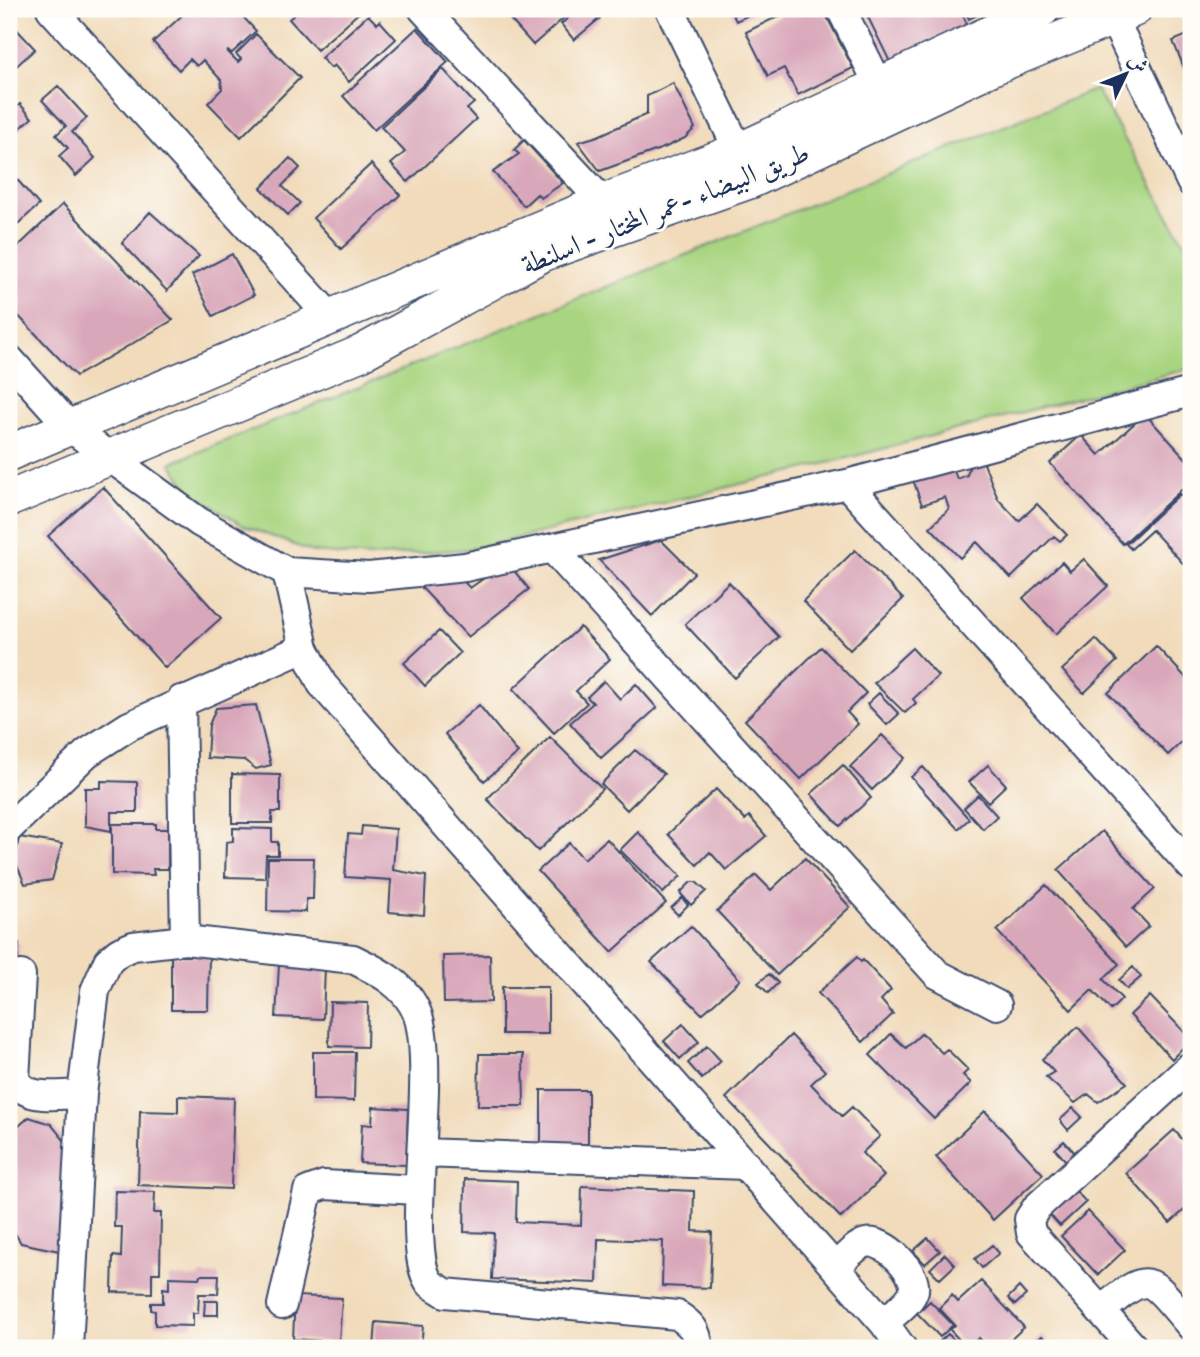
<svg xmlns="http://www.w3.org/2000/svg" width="1200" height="1357" viewBox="0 0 1200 1357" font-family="'IM FELL English',Amiri,serif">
<rect width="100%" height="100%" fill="#fdfcf7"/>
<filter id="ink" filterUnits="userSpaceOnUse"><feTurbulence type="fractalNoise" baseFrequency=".0143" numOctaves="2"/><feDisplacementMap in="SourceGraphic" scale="14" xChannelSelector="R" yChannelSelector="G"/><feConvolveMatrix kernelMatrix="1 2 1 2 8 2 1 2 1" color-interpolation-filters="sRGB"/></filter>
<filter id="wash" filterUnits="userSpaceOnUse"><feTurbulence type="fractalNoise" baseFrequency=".00686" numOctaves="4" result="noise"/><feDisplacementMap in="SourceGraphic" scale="28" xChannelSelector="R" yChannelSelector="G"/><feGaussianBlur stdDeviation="1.57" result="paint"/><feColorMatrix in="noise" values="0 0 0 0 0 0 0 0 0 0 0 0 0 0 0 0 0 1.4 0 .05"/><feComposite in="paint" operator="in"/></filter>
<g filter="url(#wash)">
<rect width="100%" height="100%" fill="#f1dbbb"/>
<path fill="#a9d581" stroke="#628270" stroke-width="2" d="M1096 89 1191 255V368L840 460 477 548 370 557 313 552 242 525 190 491 171 463Z"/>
<g id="blocks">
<path fill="#d9a7ba" d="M189 9H236L256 31 232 53 227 51 238 62 241 59 236 54 256 34 300 78 241 137 208 103 222 89 221 80 203 60 197 66 190 59 179 70 153 42Z
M301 9H363L317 50 289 19Z
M501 9H574L533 45Z
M579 9H593L600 18 574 40 561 24Z
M730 9H762L736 21Z
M793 9H823L853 68 798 95 784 68 768 76 746 32Z
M864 9H960L968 26 891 64Z
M964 9H989L969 19Z
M368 15 377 24 380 21 396 39 349 82 334 65 331 68 321 58Z
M9 21 35 49 9 73Z
M1191 27V85L1173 41 1190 34 1188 28Z
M417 28 448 62 374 130 343 96Z
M443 69 474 103 467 109 476 119 408 182 391 164 405 152 381 127Z
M673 83 695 128 685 138 666 147 600 171 578 142 598 136 647 114V96Z
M58 86 87 118 72 132 95 158 76 176 59 156 68 148 56 135 66 126 42 100Z
M20 104 32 118 18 130 9 120V115Z
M524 140 563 183 541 198 537 194 524 206 493 172 519 154 514 150Z
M290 158 300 168 282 186 300 203 288 215 261 188Z
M371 164 400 195 341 249 313 218Z
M9 170 39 205 9 232Z
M63 204 173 320 76 376 9 306V255Z
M150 212 199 256 167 291 122 243Z
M232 254 254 295 213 316 192 275Z
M1145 414 1191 464V481L1123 544 1050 463 1081 435 1099 455Z
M983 461 998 499 1019 521 1037 504 1067 535 1060 541 1054 536 1011 578 977 542 960 558 930 527 949 509 945 497 922 505 912 477 951 463 957 479 967 475 971 462Z
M103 487 221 618 165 668 48 536Z
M1180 494 1191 506V572L1152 530 1131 549 1126 544Z
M661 540 694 573 652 616 599 560Z
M855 550 903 599 850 650 803 601Z
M1084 559 1108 586 1056 634 1023 598 1062 562 1070 571Z
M507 562 529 589 468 637 419 585 457 575 470 588Z
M729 582 779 637 735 678 685 624Z
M580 627 610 659 576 691 587 703 554 733 513 689Z
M439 631 460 653 425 686 404 663Z
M1096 639 1117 661 1084 693 1062 670Z
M1156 646 1191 683V733L1168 755 1108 693Z
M821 647 866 693 847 712 858 724 801 779 745 720Z
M912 648 938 676 913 699 916 703 905 713 874 683Z
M604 681 620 699 636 684 657 708 601 758 570 723 593 703 587 697Z
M879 693 899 714 887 725 867 704Z
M256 705 271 765 256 769 244 760 207 758 209 725 216 708Z
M479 705 518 753 484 781 445 734Z
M882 735 905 758 872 790 850 767Z
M550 737 602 789 538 851 487 799Z
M635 750 664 774 627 810 601 784Z
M843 765 871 798 840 826 811 794Z
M988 765 1006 785 988 802 969 782Z
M923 767 969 819 958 829 911 777Z
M232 774 280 775V812H272V823H232Z
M101 781 137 782V812H111V831L85 826V788H101Z
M716 789 745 820 749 816 766 836 726 870 710 852 697 865 668 834Z
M978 795 997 816 983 829 964 808Z
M112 824H156V829H168V869H153L154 875 112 874Z
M362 826 396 829 393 870 426 876 424 915 389 912 391 880 345 877 348 834 361 835Z
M233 828 272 829V842H278V855H266L265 878 225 877 226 842 233 841Z
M1102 831 1155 889 1133 909 1149 926 1126 947 1058 870Z
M638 832 681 876 663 893 620 850Z
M19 837 62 844 52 880 25 884 15 861Z
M607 839 666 903 612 952 538 871 569 843 584 859Z
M268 858H314L313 899H306V912L267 911Z
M805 858 850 907 777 975 717 911 756 875 771 890Z
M691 882H696L706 891 691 905 680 893Z
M1046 885 1119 964 1103 979 1122 999 1111 1010 1092 990 1071 1010 997 931Z
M682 898 688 905 678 915 671 908Z
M691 926 740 980 702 1014 651 962Z
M9 934 19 944 15 994H9Z
M490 955 491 1002 444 1003 443 956Z
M171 956H209L208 1010H171Z
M857 957 861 962 863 960 891 990 881 1000 893 1014 863 1042 818 993Z
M279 965 325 967 323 1019 276 1017Z
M1133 967 1141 977 1127 989 1119 980Z
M769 974 778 983 768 993 758 983Z
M502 987H548V1034H502Z
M1150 996 1191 1039 1172 1059 1130 1015Z
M330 1002 368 1003 367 1047 329 1046Z
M683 1024 699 1042 680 1059 664 1041Z
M1078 1027 1127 1083 1098 1102 1088 1094 1075 1103 1046 1077 1054 1072 1042 1059Z
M922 1033 942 1053 947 1049 968 1070 963 1075 971 1083 934 1119 870 1055 891 1034 906 1048Z
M791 1035 825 1071 811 1084 842 1116 852 1107 880 1136 862 1153 884 1176 841 1218 726 1098Z
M707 1046 721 1061 702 1079 688 1063Z
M313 1052H355L354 1101 313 1100Z
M479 1054H523L524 1106H478Z
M541 1090H588V1144H541Z
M178 1096 234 1098 231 1189 138 1185 140 1111 178 1112Z
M373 1107 408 1109 406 1165 360 1163 362 1124 372 1125Z
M1073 1108 1082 1117 1068 1130 1060 1120Z
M985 1111 1043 1174 993 1220 936 1157Z
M29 1117 51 1124 73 1151 64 1252 21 1243 9 1224V1135Z
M1174 1130 1191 1149V1204L1170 1223 1126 1173Z
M1064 1141 1077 1155 1068 1163 1055 1149Z
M465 1179 517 1181 516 1222 581 1225 582 1186 694 1191 693 1231 712 1232 710 1288 662 1286 663 1241 598 1239 597 1283 492 1279 494 1233 464 1232Z
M1073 1188 1086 1202 1060 1226 1050 1215 1061 1204 1058 1201Z
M115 1191 155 1192 154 1213H161L160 1273H152V1293L112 1292 113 1256 121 1257 122 1227H114Z
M1088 1211 1125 1250 1098 1275 1061 1236Z
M928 1238 940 1251 925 1264 913 1251Z
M992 1245 999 1253 982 1268 975 1259Z
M945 1254 955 1265 940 1279 930 1269Z
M200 1275H219L218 1294H199L198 1313H193V1326L155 1325V1311L151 1310V1303H163V1288L169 1289V1277L199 1278Z
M981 1281 1024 1327 1002 1348H988L979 1338 967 1348 950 1330 955 1325 939 1308 952 1295 958 1302Z
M1019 1287 1026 1295 1015 1305 1008 1298Z
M295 1296 342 1298 339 1342 293 1339Z
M205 1301H218V1315H204Z
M930 1301 953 1325 940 1337 917 1313Z
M376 1322 423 1326 421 1348H374Z
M948 1334 957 1343 952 1348H933Z
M1042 1336 1053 1348H1028Z
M330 1343 372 1346V1348H330Z
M514 1343 557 1346V1348H514Z"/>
</g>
</g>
<g filter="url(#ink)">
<use href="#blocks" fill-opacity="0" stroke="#3b496c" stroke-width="2"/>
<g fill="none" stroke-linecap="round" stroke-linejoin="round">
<defs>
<path id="minor" d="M51 9 331 318
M423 9 603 202
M670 9 748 170
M841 9 879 85
M1109 9 1191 182
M9 359 70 427 108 456 199 522 287 572 369 577 465 567 847 484 1191 866
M847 484 1191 392
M553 549 937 974 997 1005
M287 572 304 648 322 684 884 1323 902 1348
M181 700 185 940
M9 828 87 753 129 726 304 648
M21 975 15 1079C26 1102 59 1094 82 1094
M422 1153 746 1165
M836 1267C844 1259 855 1246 866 1243 884 1238 917 1272 914 1290 911 1302 893 1314 884 1323
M282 1305 308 1191 324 1185 418 1190
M1101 1311C1153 1266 1149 1279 1191 1326
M68 1348 82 1094 95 991 108 961 119 952 133 946 185 940 353 959C378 971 406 985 417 1013 439 1068 401 1254 431 1284 435 1287 441 1290 445 1293L677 1315C691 1324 698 1331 698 1348
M1134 1348 1031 1233 1029 1219 1037 1207 1191 1066"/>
<path id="major" d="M9 453 603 202 741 150 1042 9
M9 499 361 353 544 253 752 180 993 67 1134 9"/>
</defs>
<use href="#minor" stroke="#3b496c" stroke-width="32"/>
<use href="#major" stroke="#3b496c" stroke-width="38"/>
<use href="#minor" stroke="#fff" stroke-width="28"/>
<use href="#major" stroke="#fff" stroke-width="35"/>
</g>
</g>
<g text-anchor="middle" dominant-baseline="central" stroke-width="6" stroke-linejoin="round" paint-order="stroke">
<g font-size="28" fill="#1b2f5e" stroke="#fdfcf7">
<text transform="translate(666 210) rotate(-22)">طريق البيضاء -عمر المختار - اسلنطة</text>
</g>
</g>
<rect width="1200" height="1357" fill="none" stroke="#fdfcf7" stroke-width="35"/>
<g transform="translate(1126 74) rotate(47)" stroke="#fdfcf7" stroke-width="5" paint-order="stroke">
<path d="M0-5L12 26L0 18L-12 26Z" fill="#1b2f5e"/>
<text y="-10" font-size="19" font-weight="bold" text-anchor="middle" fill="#1b2f5e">ش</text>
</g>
</svg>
